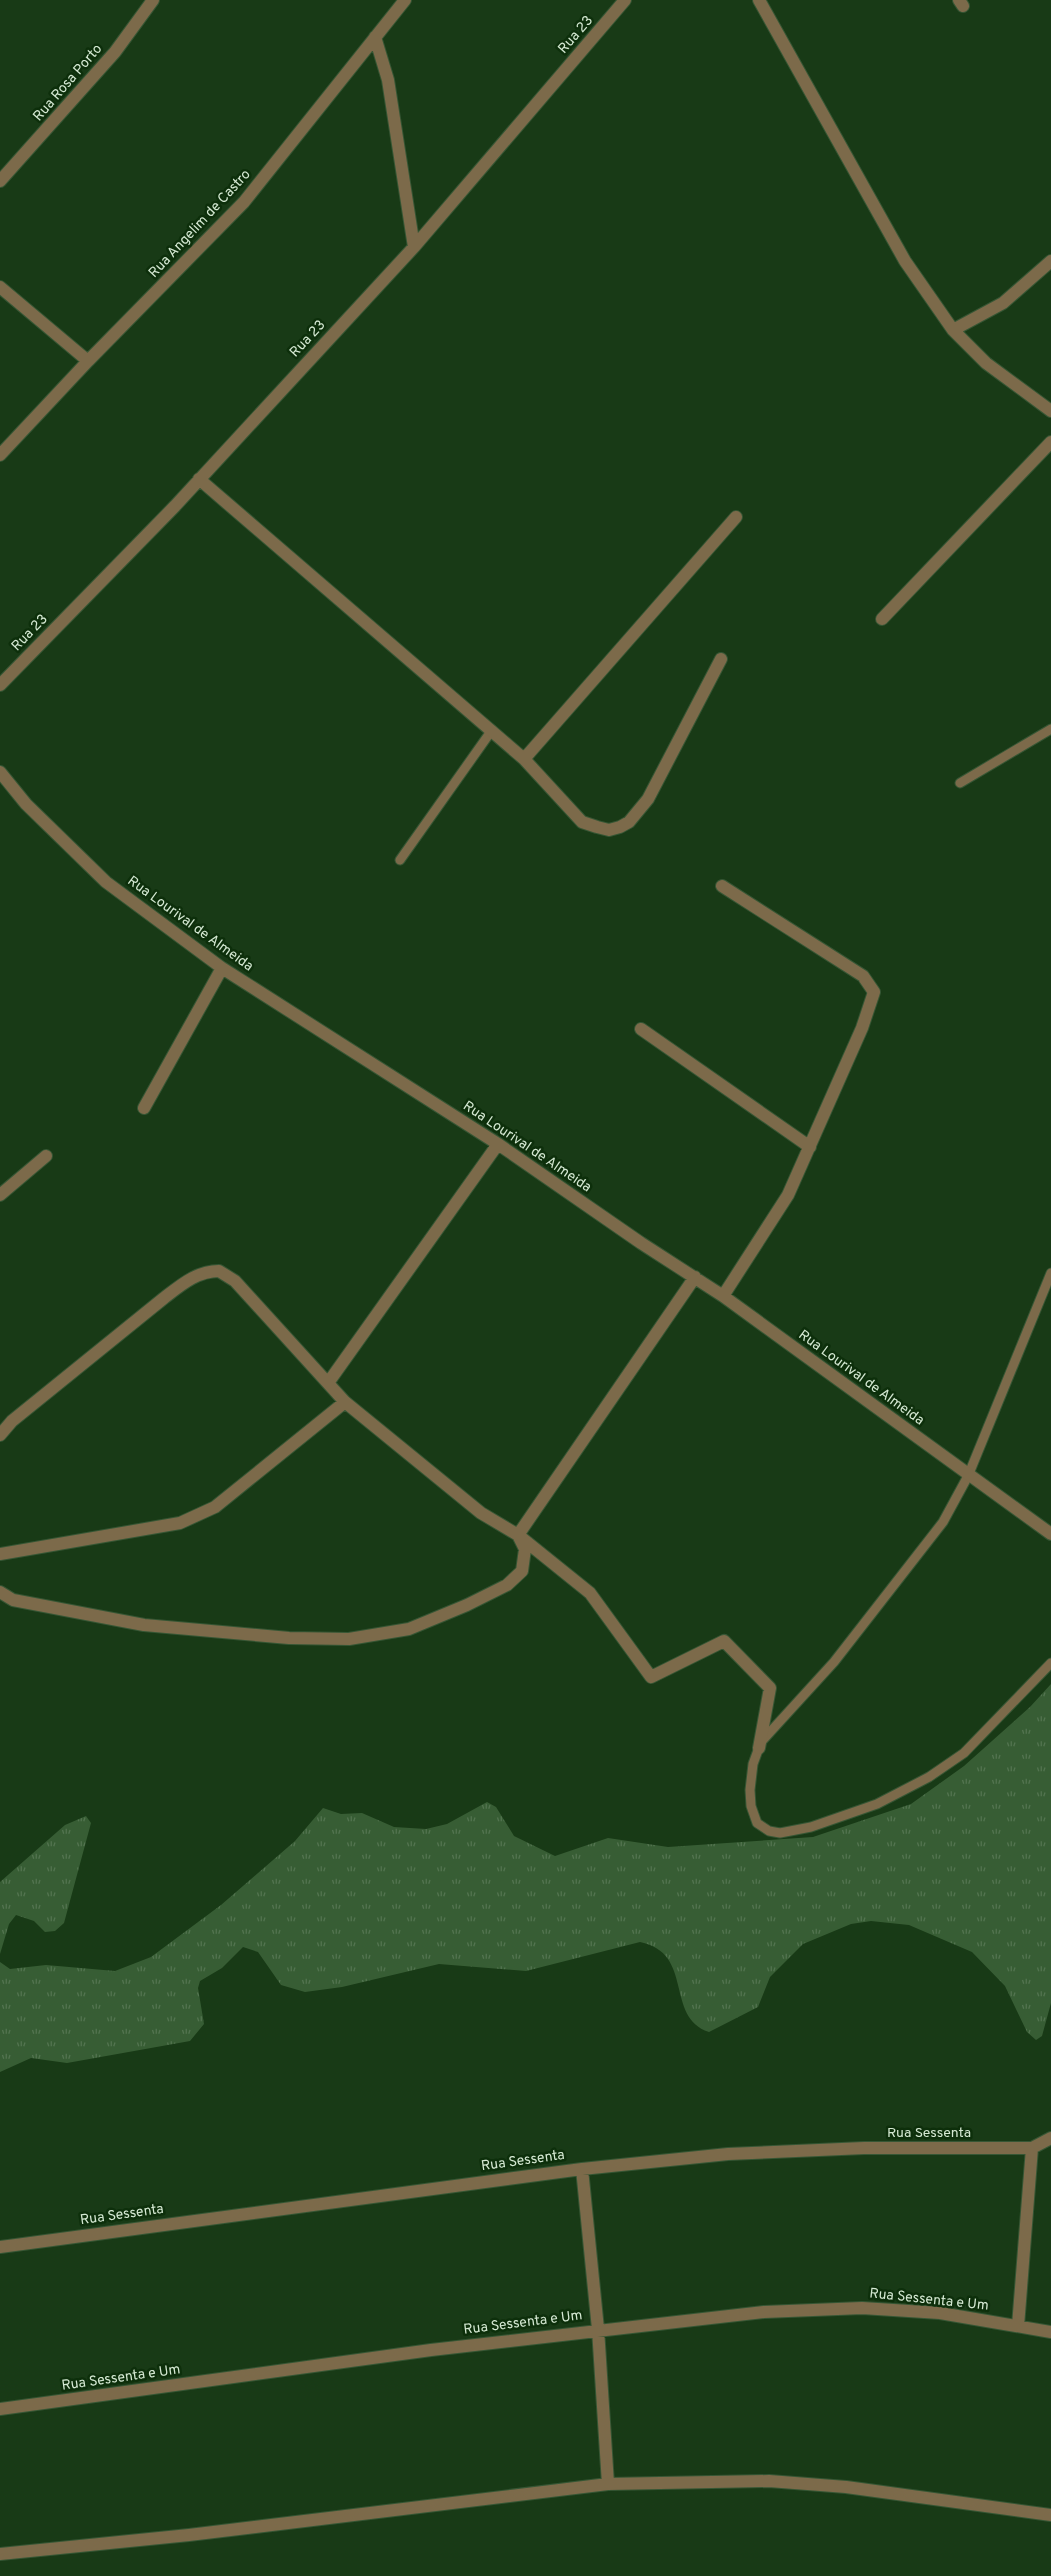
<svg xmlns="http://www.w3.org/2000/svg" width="1051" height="2576" viewBox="0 0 1051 2576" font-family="Overpass,sans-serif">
<defs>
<pattern id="grass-tufts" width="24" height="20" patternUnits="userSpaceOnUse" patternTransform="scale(1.25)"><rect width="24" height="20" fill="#375d34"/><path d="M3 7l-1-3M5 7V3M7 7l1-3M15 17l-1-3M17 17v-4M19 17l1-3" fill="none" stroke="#537450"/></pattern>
</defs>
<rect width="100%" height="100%" fill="#183a16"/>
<path fill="url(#grass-tufts)" d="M1051 1684V2003L1042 2036 1036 2040 1027 2032 1005 1986 972 1952 909 1925 871 1921 851 1924 803 1944 770 1977 758 2007 709 2032C664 2017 695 1953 640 1942L526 1971 439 1964 342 1987 305 1992 281 1985 258 1952 243 1947 222 1968 200 1981 198 1988 204 2024 190 2041 67 2063 31 2058 0 2072V1962L10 1969 46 1965 115 1971 151 1957 221 1905 295 1841 323 1808 341 1814 362 1813 394 1827 426 1829 447 1824 487 1802 496 1807 514 1836 555 1856 608 1838 668 1847 813 1837 911 1804 964 1766 1030 1707Z
M86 1816 91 1823 64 1923 55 1931 45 1932 34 1921 16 1915 9 1924 0 1954V1882L65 1825Z"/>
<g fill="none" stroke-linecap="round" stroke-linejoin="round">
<defs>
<path id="lane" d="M960 783 1051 729
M400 860 492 730
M1051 1273 968 1476 943 1522 834 1662 761 1742 753 1764 750 1790 751 1806 757 1823 769 1831 780 1833 811 1827 877 1804 929 1777 964 1753 1051 1663"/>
<path id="street" d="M759 0 905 261 953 330 986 363 1051 411
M959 0 963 6
M375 37 388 80 414 247
M0 181 115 52 153 0
M0 287 88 361
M953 330 1003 303 1051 261
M0 455 88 361 244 202 405 0
M199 479 524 759 582 822 597 827 609 830 620 827 629 822 648 799 721 659
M882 619 1051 442
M0 685 175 506 414 247 625 0
M524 759 736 517
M0 772 26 804 106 882 222 968 498 1144 641 1243 723 1296 1051 1534
M722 886 863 976 874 992 862 1028 788 1195 723 1296
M641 1029 810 1147
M144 1108 222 968
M0 1195 46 1156
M695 1277 518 1535 590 1593 651 1677 724 1641 770 1688 759 1748
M328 1383 498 1144
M0 1435 12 1421 164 1298C181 1285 197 1271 219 1271L235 1281 345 1402 481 1513 518 1535 525 1549 522 1571 507 1585 467 1605 409 1629 349 1639 289 1638 144 1625 13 1600 0 1592
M0 1554 180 1523 215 1507 345 1402
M582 2169 598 2329 608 2484
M0 2247 582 2169 728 2154 864 2148H1032L1051 2138
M1018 2326 1032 2148
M0 2409 431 2350 764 2312 862 2308 940 2313 1051 2332
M0 2554 189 2535 608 2484 769 2481 846 2487 1051 2515"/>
</defs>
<use href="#lane" stroke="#365634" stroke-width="11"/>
<use href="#street" stroke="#365634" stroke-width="14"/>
<use href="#lane" stroke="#7c6a4a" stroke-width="9"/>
<use href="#street" stroke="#7c6a4a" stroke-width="12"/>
</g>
<g text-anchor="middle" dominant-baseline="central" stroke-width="5" stroke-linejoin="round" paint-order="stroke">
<g font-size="14" fill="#d5e9d3" stroke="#0d2f0b">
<text transform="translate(576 35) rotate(-49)">Rua 23</text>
<text transform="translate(68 83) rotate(-49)">Rua Rosa Porto</text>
<text transform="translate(200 224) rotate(-47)">Rua Angelim de Castro</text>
<text transform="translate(308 339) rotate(-47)">Rua 23</text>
<text transform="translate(30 633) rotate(-46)">Rua 23</text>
<text transform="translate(190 924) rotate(36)">Rua Lourival de Almeida</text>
<text transform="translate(527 1147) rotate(34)">Rua Lourival de Almeida</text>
<text transform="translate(861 1378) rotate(36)">Rua Lourival de Almeida</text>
<text x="929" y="2133">Rua Sessenta</text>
<text transform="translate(523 2161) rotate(-8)">Rua Sessenta</text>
<text transform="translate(122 2215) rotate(-8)">Rua Sessenta</text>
<text transform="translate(929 2300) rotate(6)">Rua Sessenta e Um</text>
<text transform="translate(523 2323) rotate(-7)">Rua Sessenta e Um</text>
<text transform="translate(121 2378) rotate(-8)">Rua Sessenta e Um</text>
</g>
</g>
</svg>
